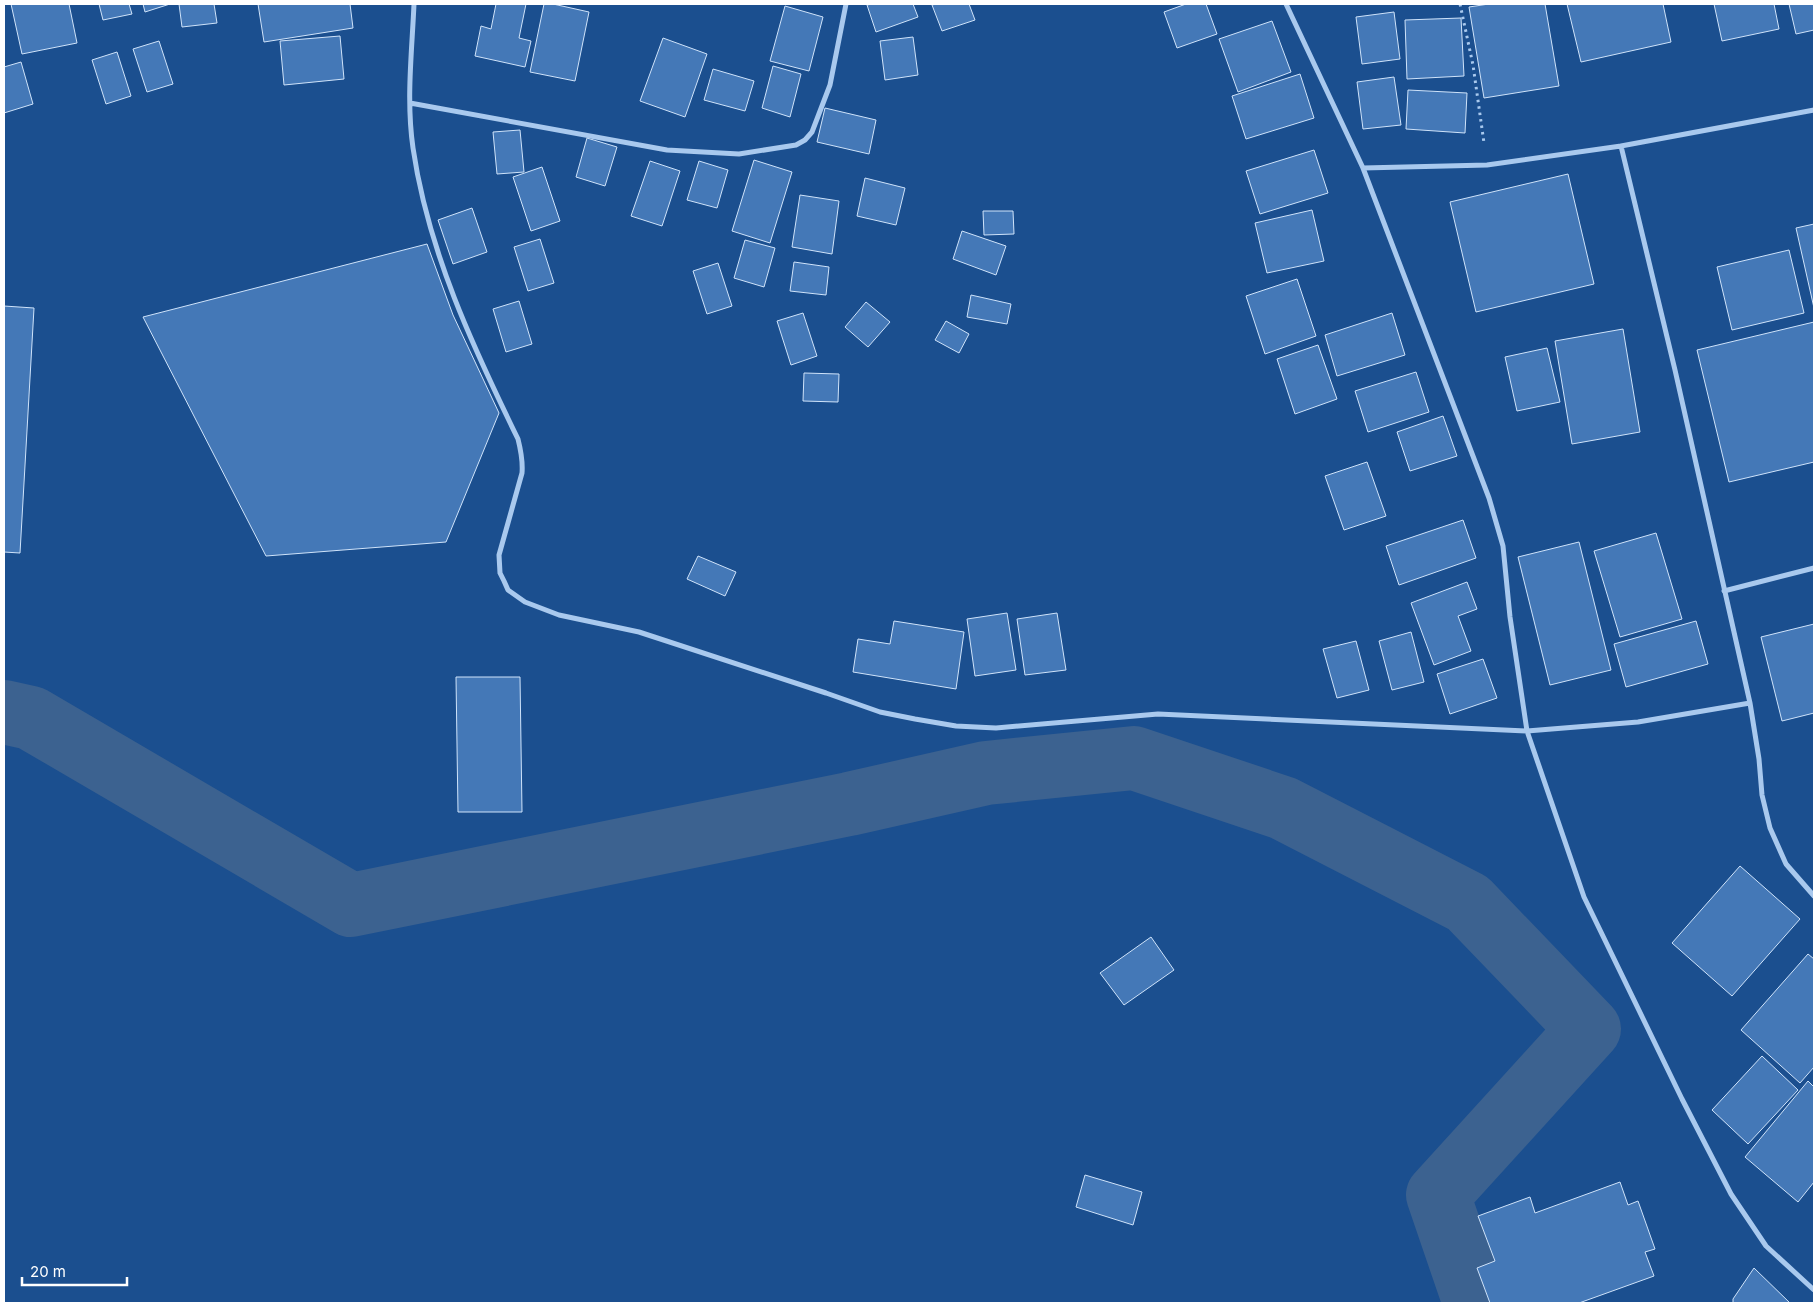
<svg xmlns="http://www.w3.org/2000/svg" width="1818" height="1307" viewBox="0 0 1818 1307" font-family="Inter,sans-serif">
<rect width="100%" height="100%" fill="#1b4f8f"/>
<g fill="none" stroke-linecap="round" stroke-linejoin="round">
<path stroke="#3c6290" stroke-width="64" d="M4 712 31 718 351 905 849 804 986 773 1134 758 1283 808 1468 903 1589 1029 1438 1195 1475 1303"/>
</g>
<path fill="#4478b7" stroke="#cfe3fa" d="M11 4H69L77 43 22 54Z
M99 4H129L132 14 103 20Z
M143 4H170L145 12Z
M179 4H214L217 23 182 27Z
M258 4H350L353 28 264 42Z
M496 4H526L519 38 531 41 525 67 475 56 481 26 491 29Z
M544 4H553L589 12 575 81 530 72Z
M872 4H913L918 17 876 32 867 5Z
M936 4H969L975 20 942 31 932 5Z
M1186 4H1206L1217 34 1177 48 1164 12Z
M1489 4H1545L1559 86 1484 98 1469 7Z
M1567 4H1663L1671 42 1581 62Z
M1714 4H1774L1779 29 1722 41Z
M1789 4H1814V30L1796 34Z
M785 6 823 17 809 71 770 61Z
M1394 12 1400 59 1362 64 1356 17Z
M1461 18 1464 76 1407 79 1405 20Z
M1272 21 1291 72 1238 92 1219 39Z
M340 36 344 79 284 85 280 41Z
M913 37 918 75 885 80 880 41Z
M663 38 707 54 685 117 640 101Z
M159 41 173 84 147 92 133 49Z
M117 52 131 96 106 104 92 60Z
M21 62 33 104 4 113V67Z
M773 66 801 74 790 117 762 108Z
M713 69 754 81 745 111 704 100Z
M1300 74 1314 118 1246 139 1232 96Z
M1394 77 1401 125 1363 129 1357 82Z
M1408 90 1467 93 1465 133 1406 129Z
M825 108 876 120 869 154 817 142Z
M520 130 524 172 497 174 493 132Z
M587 138 617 147 605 186 576 177Z
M1314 150 1328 193 1260 214 1246 171Z
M754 160 792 172 770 243 732 231Z
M650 161 680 171 662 226 631 216Z
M699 161 728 170 717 208 687 200Z
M542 167 560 221 531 231 513 177Z
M1568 174 1594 284 1476 312 1450 202Z
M865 178 905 188 896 225 857 216Z
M800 195 839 201 832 254 792 247Z
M472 208 487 252 453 264 438 220Z
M1312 210 1324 261 1267 273 1255 223Z
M983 211H1013L1014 234 984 235Z
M1814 224V308L1796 228Z
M962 231 1006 246 996 275 953 259Z
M540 239 554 283 528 291 514 247Z
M745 240 775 248 764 287 734 278Z
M427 244 453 315 499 413 446 542 266 556 143 317Z
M1789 250 1804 313 1732 330 1717 267Z
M794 262 829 267 826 295 790 291Z
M718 263 732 306 707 314 693 271Z
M1297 279 1316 336 1265 354 1246 296Z
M971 295 1011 304 1007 324 967 317Z
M519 301 532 344 506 352 493 309Z
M866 302 890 322 868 347 845 327Z
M4 306 34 308 20 553 4 552Z
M803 313 817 356 791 365 777 321Z
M1392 313 1405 355 1337 376 1325 335Z
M946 321 969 334 959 353 935 340Z
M1814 322V462L1729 482 1697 350Z
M1623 329 1640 432 1572 444 1555 341Z
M1318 345 1337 399 1295 414 1277 359Z
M1547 348 1560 402 1517 411 1505 357Z
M1416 372 1429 412 1368 432 1355 391Z
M804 373 839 374 838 402 803 401Z
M1443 416 1457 456 1410 471 1397 432Z
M1367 462 1386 516 1344 530 1325 476Z
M1463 520 1476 558 1399 585 1386 546Z
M1656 533 1682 619 1620 637 1594 551Z
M1579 542 1611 670 1550 685 1518 557Z
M698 556 736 572 725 596 687 579Z
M1467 582 1477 609 1458 616 1471 651 1434 665 1411 603Z
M1007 613 1016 670 975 676 967 619Z
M1057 613 1066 670 1025 675 1017 619Z
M894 621 964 632 956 689 853 672 858 639 890 644Z
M1696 621 1708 664 1626 687 1614 644Z
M1814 624V713L1782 721 1761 637Z
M1411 632 1424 682 1392 690 1379 641Z
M1356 641 1369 690 1337 698 1323 649Z
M1483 659 1497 698 1450 714 1437 674Z
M456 677H520L522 812H458Z
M1740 866 1800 919 1732 996 1672 943Z
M1151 937 1174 970 1124 1005 1100 973Z
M1808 954 1814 959V1067L1800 1083 1741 1030Z
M1762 1056 1798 1090 1748 1144 1712 1110Z
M1808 1081 1814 1087V1182L1798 1202 1745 1157Z
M1085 1175 1142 1192 1133 1225 1076 1207Z
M1620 1182 1628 1205 1638 1201 1655 1249 1645 1252 1654 1276 1579 1303H1490L1477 1268 1495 1261 1478 1216 1530 1197 1535 1213Z
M1754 1268 1790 1303H1733V1299Z"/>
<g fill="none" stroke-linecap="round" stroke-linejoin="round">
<path stroke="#a9c9ee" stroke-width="3" stroke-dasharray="2.5 4" stroke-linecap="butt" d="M1460 4 1473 65 1484 143"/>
<path stroke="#a9c9ee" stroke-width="5" d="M414 4C412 51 406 100 413 148 428 251 473 347 518 439 521 451 523 461 522 473L499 555 500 573 504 581 508 590 525 602 559 615 639 632 826 693 880 712 915 719 956 726 996 728 1158 714 1527 731 1638 722 1750 703
M1286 4 1363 168 1487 165 1621 146 1814 110
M410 103 667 150 739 154 796 145 805 140 812 132 830 85 846 4
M1621 146 1675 370 1750 703 1759 759 1762 795 1770 828 1786 864 1814 896
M1363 168 1489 498 1503 546 1510 617 1527 731 1584 897 1682 1099 1731 1194 1766 1246 1814 1290
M1724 591 1814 568"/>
</g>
<rect width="1818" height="1307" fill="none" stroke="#ffffff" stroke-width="10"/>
<path d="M22 1277v8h105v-8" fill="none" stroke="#ffffff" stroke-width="2.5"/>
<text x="30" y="1277" font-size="15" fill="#ffffff" stroke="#1b4f8f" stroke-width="4" paint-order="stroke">20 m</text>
</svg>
